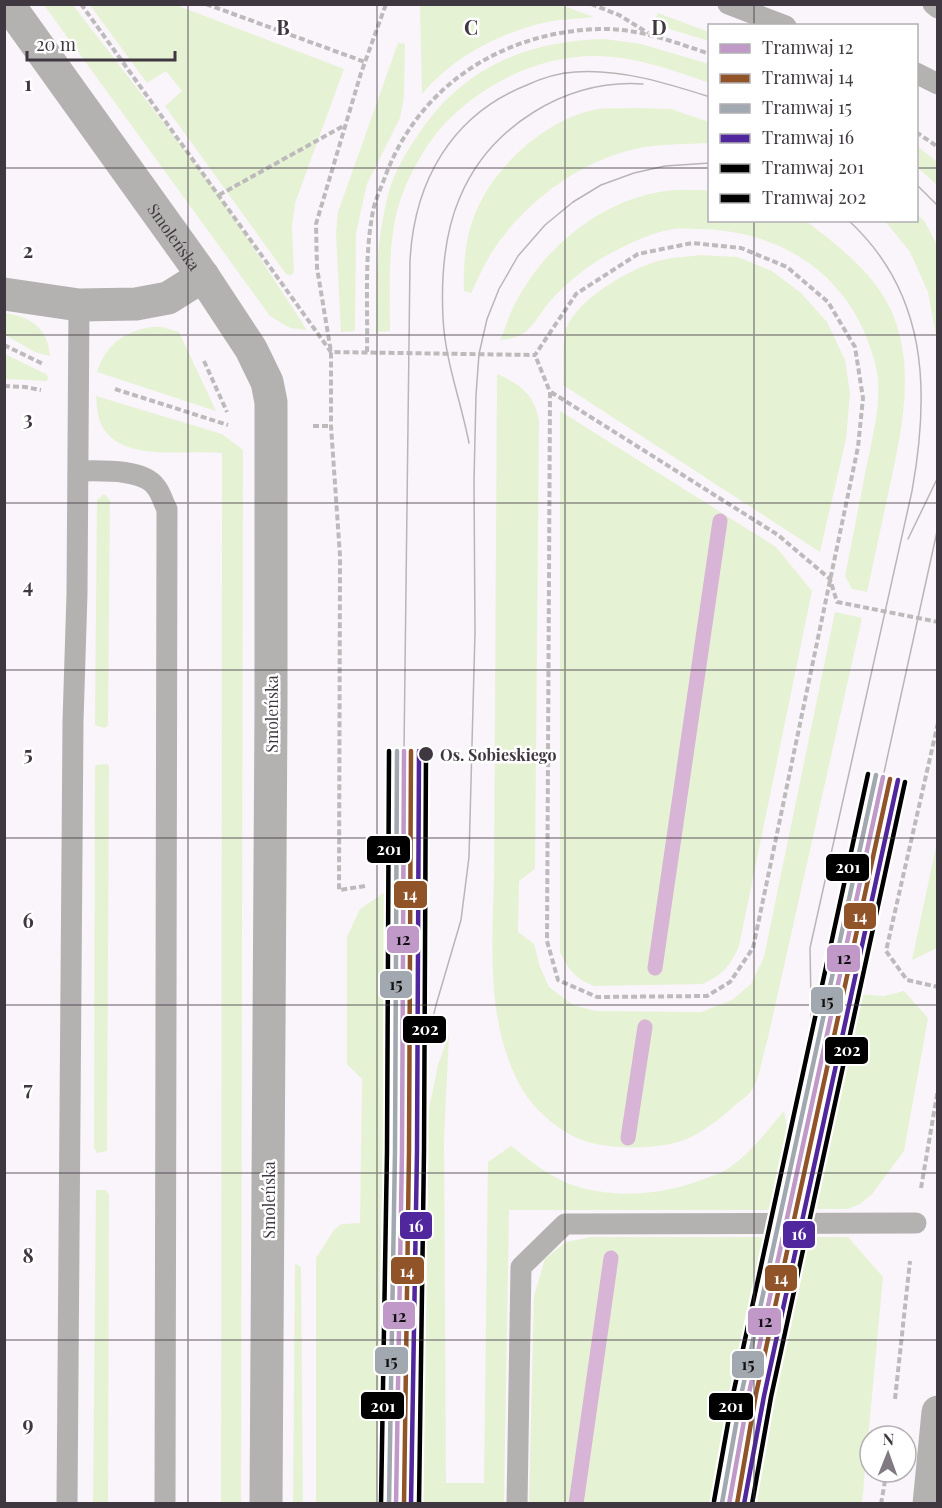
<svg xmlns="http://www.w3.org/2000/svg" width="942" height="1508" viewBox="0 0 942 1508" font-family="'Playfair Display',serif">
<rect width="100%" height="100%" fill="#faf5fa"/>
<path fill="#e6f2d4" d="M44 5H73L219 195 307 330 290 328 270 316Z
M90 5H176L344 69 295 203 292 227 294 272 291 275 286 274 165 106 182 91 166 71 147 83Z
M420 5H561L594 17C576 19 557 19 539 24 495 35 451 59 422 94Z
M658 13 709 32V41L653 24Z
M605 39 641 44 709 64V83C678 72 646 60 612 57 550 50 482 81 441 128 425 146 411 172 402 195 387 234 390 289 390 331L376 332C376 286 376 240 388 195 393 175 404 155 416 138 461 68 525 41 605 39Z
M398 43 405 44 404 97 400 118 367 184 356 233 355 331 341 332 336 233 338 212Z
M635 108 671 109 709 122V143C688 144 666 144 645 147 583 158 526 200 492 252 484 264 478 279 471 293L464 291C463 260 466 229 481 201 502 160 548 120 593 110 606 107 622 109 635 108Z
M916 145 937 162V185L917 167Z
M702 190 709 191 710 220H804L810 224C841 248 874 274 891 310 917 368 901 435 888 494 881 527 874 560 867 592L852 589 845 576C852 541 859 505 866 469 872 440 880 410 878 380 877 365 871 350 866 336 838 267 774 231 701 229 693 229 683 228 674 229 653 232 630 243 611 253 590 264 570 280 554 297 534 318 533 338 500 340 506 327 509 314 516 302 545 246 602 200 665 191 677 189 690 190 702 190Z
M917 214 925 222 937 245V341L928 292 910 252 885 221 916 220Z
M699 255 738 257 772 271 801 293 827 322 845 360 850 393 846 439 820 552 563 385C564 372 562 341 566 329 577 299 632 267 662 260 674 257 687 257 699 255Z
M5 313C31 317 48 328 50 356L35 352 5 335Z
M151 327H162L179 332 216 411 97 372C106 345 123 332 151 327Z
M5 354 46 374 48 377 47 381 5 379Z
M497 374C520 384 534 394 539 420L535 869 519 881 518 932 534 944 540 967 549 987 573 1005 595 1011 701 1012 732 1000 751 984 764 957 835 612 862 618 767 1042C763 1054 759 1080 752 1090 747 1097 738 1102 732 1108 720 1119 705 1130 691 1137 663 1151 603 1151 575 1137 554 1127 534 1109 522 1089 486 1026 492 948 494 879Z
M96 396 222 434 243 450 241 1503H221L222 453C186 449 125 463 103 428 97 418 97 406 96 396Z
M560 411 776 547 812 591 739 946C731 965 722 976 702 984L594 986C574 978 570 971 560 952Z
M104 494 110 500 108 721V726L104 728 95 725V721L97 500Z
M106 764 109 765V768L107 1147V1151L97 1153 94 1148 95 768 96 765Z
M937 842V948L912 960Z
M388 890 381 1250 379 1503H316V1258L334 1230 341 1224 360 1223 362 1079 347 1064V937L360 909Z
M904 991 928 1018 904 1151 872 1194 860 1204 848 1209H809L857 994 884 996Z
M449 1035 444 1139 446 1483H484L488 1162 511 1146C529 1160 548 1175 569 1184 614 1200 666 1195 709 1177 714 1175 721 1173 726 1170 749 1155 767 1131 784 1111L789 1138 775 1210H509L504 1503H413L419 1157 438 1065Z
M96 1190H105L109 1194 108 1504 93 1503Z
M591 1237H769L717 1503H529L534 1296 545 1259 566 1242Z
M804 1237H848L883 1277 862 1503H744Z
M295 1263 301 1267 303 1504 293 1503Z"/>
<g fill="none" stroke-linecap="round" stroke-linejoin="round">
<path stroke="#d8b4d6" stroke-width="15" d="M655 968 720 521
M628 1138 645 1027
M576 1504 611 1258"/>
<path stroke="#bdbabb" stroke-width="4" stroke-dasharray="6 3" stroke-linecap="butt" d="M81 4 331 352 535 355 576 294 638 254 692 243 741 248 787 267 828 302 855 347 863 398 858 447 753 948 730 982 707 996 597 997 558 980 547 941 550 392 535 355
M206 4 365 62
M591 4 619 15 648 33
M916 132 938 147
M219 195 345 125
M4 345 43 364
M367 352C368 306 364 257 373 211 375 200 381 188 385 177 419 85 503 32 599 29 638 28 674 42 710 54
M204 361 227 412
M4 386 25 387 41 390
M115 389 228 425
M551 392 778 535 830 579 837 602 938 622
M313 426H331
M938 723 886 951 907 980 938 987
M365 886 339 890 340 556 331 426V352L317 268 316 224 361 73 386 4
M921 1188 938 1089
M895 1399 910 1261
M881 1504 885 1481"/>
<path stroke="#b3b2b1" stroke-width="21" d="M728 4 786 26
M933 4 938 8
M916 73 938 84
M78 471C98 471 143 468 156 487 161 493 163 502 167 509L165 1504
M67 1504 73 721 77 594 79 305
M517 1504 521 1267 565 1224 916 1223"/>
<path stroke="#b3b2b1" stroke-width="33" d="M4 294 79 305 136 304 168 298 203 276"/>
<g stroke="#b3b2b0" stroke-width="33">
<path id="s1" d="M8 4 203 276 251 349 267 382 271 402V707L266 1504"/>
<path d="M929 1504 938 1412"/>
</g>
<path stroke="#b9b5b7" stroke-width="1.5" d="M916 184 938 206
M469 443C461 401 445 361 443 318 441 277 444 234 460 197 490 126 566 79 643 84
M908 539 938 477
M404 751 410 261C414 182 451 115 527 85 542 78 558 73 575 72 622 69 666 83 710 97
M883 777 938 527
M807 1119 812 1059 810 948 912 491C930 391 928 293 848 220
M402 1151 436 1005 461 920 469 857 475 632 474 480 476 395 479 354 487 319 499 289 518 256 545 225 573 202 601 185 634 173 665 166 710 163"/>
<defs>
<path id="tram-1" d="M396 1504 402 1151 404 751
M729 1504 749 1393 883 777"/>
<path id="tram-2" d="M404 1504 409 1151 411 751
M737 1504 756 1394 890 779"/>
<path id="tram-3" d="M722 1503 742 1391 876 775
M389 1504 395 1151 397 751"/>
<path id="tram-4" d="M411 1504 417 1151 419 751
M744 1504 764 1396 898 780"/>
<path id="tram-5" d="M714 1501 734 1390 868 774
M381 1504 387 1151 389 751"/>
<path id="tram-6" d="M419 1504 424 1151 426 751
M752 1504 771 1397 905 782"/>
</defs>
<use href="#tram-1" stroke="#fff" stroke-width="9"/>
<use href="#tram-2" stroke="#fff" stroke-width="9"/>
<use href="#tram-3" stroke="#fff" stroke-width="9"/>
<use href="#tram-4" stroke="#fff" stroke-width="9"/>
<use href="#tram-5" stroke="#fff" stroke-width="9"/>
<use href="#tram-6" stroke="#fff" stroke-width="9"/>
<use href="#tram-1" stroke="#c099c9" stroke-width="4.5"/>
<use href="#tram-2" stroke="#915429" stroke-width="4.5"/>
<use href="#tram-3" stroke="#a2a8af" stroke-width="4.5"/>
<use href="#tram-4" stroke="#51279e" stroke-width="4.5"/>
<use href="#tram-5" stroke="#000" stroke-width="4.5"/>
<use href="#tram-6" stroke="#000" stroke-width="4.5"/>
</g>
<path fill="none" stroke="#403840" stroke-width="1.5" stroke-opacity="0.55" d="M188 4V1504M377 4V1504M565 4V1504M754 4V26M4 168H710M916 168H938M754 220V1504M4 335H938M4 503H938M4 670H938M4 838H938M4 1005H938M4 1173H938M4 1340H938"/>
<circle fill="#403840" stroke="#fff" stroke-width="2" cx="426" cy="754" r="8"/>
<g text-anchor="middle" dominant-baseline="central" stroke-width="5" stroke-linejoin="round" paint-order="stroke">
<g font-size="16" fill="#403840" stroke="#fff">
<text stroke="none"><textPath href="#s1" startOffset="286">Smoleńska</textPath></text>
<text transform="translate(271 714) rotate(-90)">Smoleńska</text>
<text transform="translate(268 1200) rotate(-90)">Smoleńska</text>
</g>
<g font-size="16" font-weight="bold" fill="#403840" stroke="#fff" text-anchor="start">
<text x="440" y="754">Os. Sobieskiego</text>
</g>
</g>
<g font-size="20" text-anchor="middle" font-weight="bold" fill="#403840" stroke="#fff" stroke-width="5" stroke-linejoin="round" paint-order="stroke">
<text x="283" y="35">B</text>
<text x="471" y="35">C</text>
<text x="659" y="35">D</text>
<text x="28" y="91">1</text>
<text x="28" y="258">2</text>
<text x="28" y="426">3</text>
<text x="28" y="593">4</text>
<text x="28" y="761">5</text>
<text x="28" y="928">6</text>
<text x="28" y="1096">7</text>
<text x="28" y="1263">8</text>
<text x="28" y="1431">9</text>
</g>
<g stroke="#fff" stroke-width="2">
<rect x="366" y="835" width="45" height="29" rx="6" fill="#000"/>
<rect x="825" y="853" width="45" height="29" rx="6" fill="#000"/>
<rect x="393" y="880" width="35" height="29" rx="6" fill="#915429"/>
<rect x="843" y="902" width="34" height="28" rx="6" fill="#915429"/>
<rect x="386" y="925" width="34" height="29" rx="6" fill="#c099c9"/>
<rect x="826" y="944" width="35" height="29" rx="6" fill="#c099c9"/>
<rect x="379" y="970" width="34" height="29" rx="6" fill="#a2a8af"/>
<rect x="810" y="986" width="34" height="29" rx="6" fill="#a2a8af"/>
<rect x="402" y="1015" width="45" height="29" rx="6" fill="#000"/>
<rect x="824" y="1036" width="45" height="29" rx="6" fill="#000"/>
<rect x="399" y="1211" width="34" height="29" rx="6" fill="#51279e"/>
<rect x="782" y="1220" width="34" height="29" rx="6" fill="#51279e"/>
<rect x="390" y="1256" width="35" height="29" rx="6" fill="#915429"/>
<rect x="764" y="1264" width="34" height="28" rx="6" fill="#915429"/>
<rect x="382" y="1301" width="34" height="29" rx="6" fill="#c099c9"/>
<rect x="747" y="1307" width="35" height="29" rx="6" fill="#c099c9"/>
<rect x="374" y="1346" width="35" height="29" rx="6" fill="#a2a8af"/>
<rect x="731" y="1350" width="34" height="29" rx="6" fill="#a2a8af"/>
<rect x="360" y="1391" width="45" height="29" rx="6" fill="#000"/>
<rect x="708" y="1392" width="46" height="29" rx="6" fill="#000"/>
</g>
<g font-size="16" text-anchor="middle" font-weight="bold" fill="#fff">
<text x="389" y="855">201</text>
<text x="848" y="873">201</text>
<text x="410" y="900">14</text>
<text x="860" y="922">14</text>
<text x="425" y="1035">202</text>
<text x="847" y="1056">202</text>
<text x="416" y="1232">16</text>
<text x="799" y="1240">16</text>
<text x="407" y="1277">14</text>
<text x="781" y="1284">14</text>
<text x="383" y="1412">201</text>
<text x="731" y="1412">201</text>
</g>
<g font-size="16" text-anchor="middle" font-weight="bold" fill="#111">
<text x="403" y="945">12</text>
<text x="844" y="964">12</text>
<text x="396" y="990">15</text>
<text x="827" y="1007">15</text>
<text x="399" y="1322">12</text>
<text x="765" y="1327">12</text>
<text x="391" y="1367">15</text>
<text x="748" y="1370">15</text>
</g>
<rect width="942" height="1508" fill="none" stroke="#403840" stroke-width="12"/>
<rect x="708" y="24" width="210" height="198" fill="#ffffff" stroke="#b3afb3" stroke-width="1.5"/>
<rect x="720" y="44" width="30" height="9" fill="#c099c9" stroke="#b3afb3" stroke-width="1.5"/>
<text x="762" y="54" font-size="18" fill="#403840">Tramwaj 12</text>
<rect x="720" y="74" width="30" height="9" fill="#915429" stroke="#b3afb3" stroke-width="1.5"/>
<text x="762" y="84" font-size="18" fill="#403840">Tramwaj 14</text>
<rect x="720" y="104" width="30" height="9" fill="#a2a8af" stroke="#b3afb3" stroke-width="1.5"/>
<text x="762" y="114" font-size="18" fill="#403840">Tramwaj 15</text>
<rect x="720" y="134" width="30" height="9" fill="#51279e" stroke="#b3afb3" stroke-width="1.5"/>
<text x="762" y="144" font-size="18" fill="#403840">Tramwaj 16</text>
<rect x="720" y="164" width="30" height="9" fill="#000000" stroke="#b3afb3" stroke-width="1.5"/>
<text x="762" y="174" font-size="18" fill="#403840">Tramwaj 201</text>
<rect x="720" y="194" width="30" height="9" fill="#000000" stroke="#b3afb3" stroke-width="1.5"/>
<text x="762" y="204" font-size="18" fill="#403840">Tramwaj 202</text>
<g transform="translate(888 1454) rotate(1)"><circle r="28" fill="#ffffff" stroke="#b3afb3" stroke-width="1.5"/>
<path d="M0-4.5L10 22L0 15L-10 22Z" fill="#817a81"/>
<text y="-9" font-size="16" font-weight="bold" text-anchor="middle" fill="#403840">N</text>
</g>
<path d="M27 51v9h148v-9" fill="none" stroke="#403840" stroke-width="3"/>
<text x="36" y="51" font-size="18" fill="#403840" stroke="#ffffff" stroke-width="4.5" paint-order="stroke">20 m</text>
</svg>
